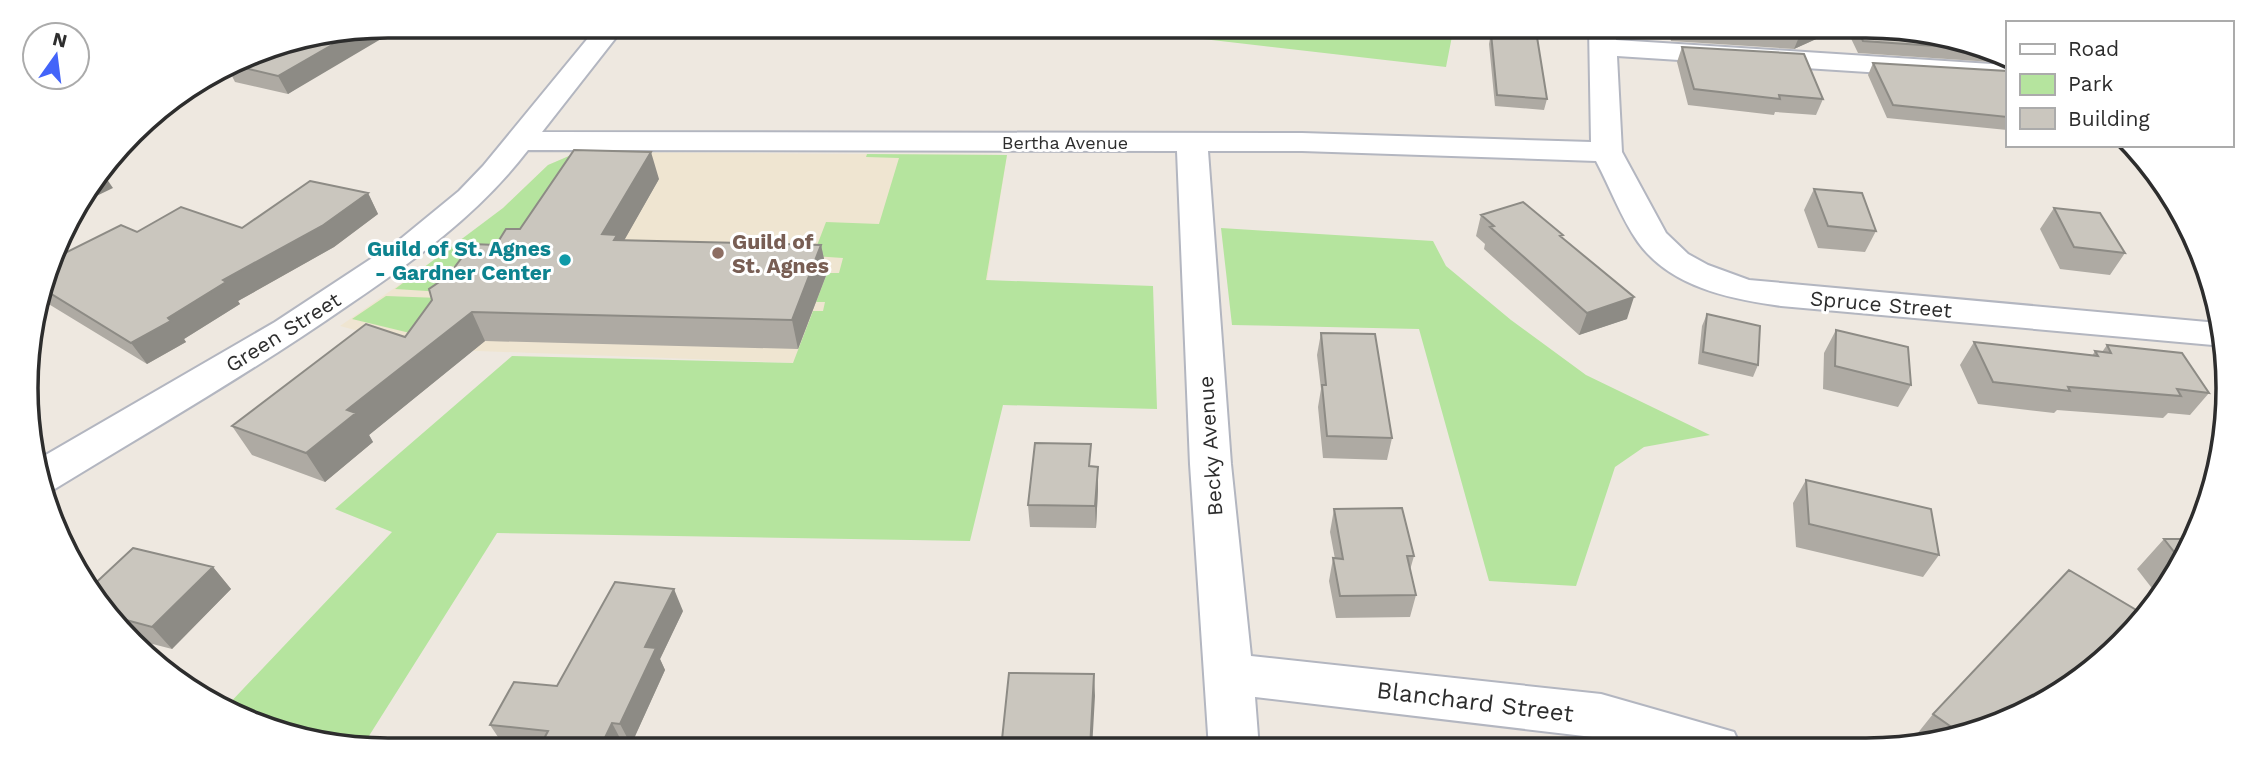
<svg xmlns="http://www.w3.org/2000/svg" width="2254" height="777" viewBox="0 0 2254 777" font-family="'Work Sans',sans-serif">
<rect width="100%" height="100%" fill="#eee8e0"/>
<path fill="#efe5d1" d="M600 152 1007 155 974 364 795 363 426 349 340 326 452 248 503 208 548 165 569 156Z"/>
<path fill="#b5e49e" d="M978 26H1454L1446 67 1143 32 1138 39H1021L974 32Z
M600 152 531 257 454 266 449 269 451 274 443 292 395 289 503 208 548 165 569 156Z
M867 154 1007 155 986 280 1153 286 1157 409 1003 405 970 541 497 533 362 747 295 739 226 707 392 532 335 509 512 356 793 363 813 311H823L825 302H816L827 273H839L843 258 813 256 826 222 879 224 899 158 866 157Z
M1221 228 1433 241 1446 266 1511 320 1586 375 1710 435 1644 447 1615 467 1576 586 1489 581 1419 329 1232 325Z
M386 296 466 299 439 340 352 319Z"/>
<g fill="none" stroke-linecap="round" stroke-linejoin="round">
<defs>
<path id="minor" d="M598 26H625L542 132 1302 133 1591 142 1589 26H1615L1616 40 2007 65V81L1617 56 1622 152 1666 233 1688 254 1708 265 1749 280 2218 323 2224 346 1781 306C1730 299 1670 287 1638 242 1621 218 1610 187 1596 161L1302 151H1208L1231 464 1251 656 1601 694 1734 732 1741 748H1638L1601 738 1255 697 1259 749H1209L1190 464 1177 151 528 150C478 215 415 260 347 306 252 372 151 430 53 490L43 493 38 482 37 460 275 322 398 241 459 191 483 166Z"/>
</defs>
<use href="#minor" stroke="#b3b6c0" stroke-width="4"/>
<use href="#minor" fill="#fff" fill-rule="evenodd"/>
</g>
<path fill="#aeaaa3" d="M388 26 288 94 235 82 228 68 250 54Z
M1510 26H1544L1543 28Z
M1667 26H1845L1794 49 1671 41Z
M1845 26H1866L1959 38 2007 63 1858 53Z
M1491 33 1547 99 1544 110 1495 106 1489 44Z
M1682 47 1823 99 1816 115 1775 112 1774 115 1688 105 1677 62Z
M1873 63 2007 71V130L1887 118 1868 75Z
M659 179 624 240 821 245 827 273 798 349 485 341 369 435 373 442 325 482 252 455 232 426 405 337 496 245 520 229Z
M1814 189 1876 231 1865 252 1818 248 1804 210Z
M368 193 378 214 334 247 238 301 240 304 184 339 186 342 147 364 42 300 55 258 242 228Z
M2054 208 2125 253 2110 275 2060 269 2040 229Z
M1481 215 1562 237 1627 319 1579 335 1484 249 1485 244 1476 236Z
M1707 314 1758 365 1753 377 1698 364 1702 326Z
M1836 330 1911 385 1898 407 1823 389 1824 353Z
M1321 333 1392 438 1387 460 1323 458 1318 407 1321 389 1317 355Z
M1974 342 2092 356 2095 351 2102 352 2107 345 2209 393 2190 415 2168 413 2163 418 2057 410 2054 413 1978 404 1960 365Z
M1092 467 1098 489 1096 528 1030 527 1028 505Z
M1806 480 1939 555 1923 577 1796 547 1793 503Z
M1334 509 1414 556 1410 570 1416 595 1410 617 1336 618 1329 581 1333 558 1335 559 1330 532Z
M2164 539H2192L2179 570 2158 596 2137 569Z
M213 567 231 589 172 649 137 640 88 590Z
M683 611 660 659 665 670 631 745 623 744 621 750H538L504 746 490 725Z
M1933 714H2025L1914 747 1909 744Z"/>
<path fill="#8d8b85" d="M388 26H403L288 94 278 76 351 34Z
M1823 26H1845L1794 49 1799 37Z
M651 152 659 179 621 246 602 234Z
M104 175 113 188 84 202Z
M368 193 378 214 334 247 238 301 240 304 184 339 186 342 147 364 131 343 223 280Z
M821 245 827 273 798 349 792 320Z
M1634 297 1627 319 1579 335 1587 313Z
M472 312 485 341 369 435 373 442 325 482 306 453 347 410Z
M1098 467V489L1096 528 1095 506Z
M213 567 231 589 172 649 152 627Z
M674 589 683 611 660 659 665 670 631 745 620 724 645 647Z
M1094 674 1095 696 1092 749H1090Z
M612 723 623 744 621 750H599Z"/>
<path fill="#cac6be" stroke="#8d8b85" stroke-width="2" d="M1674 26H1823L1799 37 1675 29Z
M1856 26H1866L1959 38 1980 49 1863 41Z
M1491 33 1537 37 1547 99 1497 95Z
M351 34 278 76 232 65 250 54Z
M1682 47 1804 54 1823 99 1779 95 1780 99 1694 89Z
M1873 63 2007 71V117L1893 105Z
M574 150 651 152 602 234 617 235 614 240 821 245 792 320 472 312 347 410 356 413 306 453 232 426 366 324 405 337 432 300 429 289 448 276 472 244 496 245 506 229H520Z
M310 181 368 193 322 226 223 280 226 282 168 318 171 321 131 343 45 290 55 258 121 225 137 232 181 207 242 228Z
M1814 189 1862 193 1876 231 1828 226Z
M1523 202 1563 235 1560 236 1634 297 1587 313 1490 227 1494 226 1481 215Z
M2054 208 2100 213 2125 253 2074 247Z
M1707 314 1760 326 1758 365 1703 352Z
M1836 330 1908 347 1911 385 1835 366Z
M1321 333 1375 334 1392 438 1327 436 1322 385H1326Z
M1974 342 2098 356 2095 351 2111 353 2107 345 2182 353 2209 393 2177 389 2181 396 2068 387 2070 391 1993 382Z
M1035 443 1091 444 1089 466 1098 467 1095 506 1028 505Z
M1806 480 1931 509 1939 555 1809 524Z
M1402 508 1414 556H1407L1416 595 1340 596 1333 558 1343 559 1334 509Z
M2164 539H2192L2182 562Z
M133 548 213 567 152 627 115 617 88 590Z
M2069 570 2143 614 2105 661 2025 714 1960 733 1933 714Z
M615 582 674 589 645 647 656 648 620 724 612 723 599 750H538L548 731 490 725 514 682 557 686Z
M1009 673 1094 674 1090 749H1001Z"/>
<circle fill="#8d6e63" stroke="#fff" stroke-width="2.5" cx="718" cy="253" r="7"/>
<circle fill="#0f9aa8" stroke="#fff" stroke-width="2.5" cx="565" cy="260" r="7"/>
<g text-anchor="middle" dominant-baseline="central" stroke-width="6" stroke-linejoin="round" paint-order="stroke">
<g font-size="18" fill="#2d2d2d" stroke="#fff">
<text x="1065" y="142">Bertha Avenue</text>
</g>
<g font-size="21" font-weight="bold" fill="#785e54" stroke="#fff" text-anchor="start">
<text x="732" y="241">Guild of<tspan x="732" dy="24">St. Agnes</tspan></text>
</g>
<g font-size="21" font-weight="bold" fill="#0d838f" stroke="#fff" text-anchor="end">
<text x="551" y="248">Guild of St. Agnes<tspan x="551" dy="24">- Gardner Center</tspan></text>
</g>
<g font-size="21" fill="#2d2d2d" stroke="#fff">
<text transform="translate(1881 304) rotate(5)">Spruce Street</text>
<text transform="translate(283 332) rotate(-32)">Green Street</text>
<text transform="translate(1210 446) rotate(-94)">Becky Avenue</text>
</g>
<g font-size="24" fill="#2d2d2d" stroke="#fff">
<text transform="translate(1475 702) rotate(7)">Blanchard Street</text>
</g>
</g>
<path d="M0 0H2254V777H0ZM388 38H1866A350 350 0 0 1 2216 388V388A350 350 0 0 1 1866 738H388A350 350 0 0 1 38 388V388A350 350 0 0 1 388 38Z" fill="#fff" fill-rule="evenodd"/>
<path fill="none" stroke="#2d2d2d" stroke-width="3.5" d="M388 38H1866A350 350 0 0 1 2216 388V388A350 350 0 0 1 1866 738H388A350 350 0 0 1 38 388V388A350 350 0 0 1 388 38Z"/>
<rect x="2006" y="21" width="228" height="126" fill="#ffffff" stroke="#ababab" stroke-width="2"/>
<rect x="2020" y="44" width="35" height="10" fill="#ffffff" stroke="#ababab" stroke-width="2"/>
<text x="2068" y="56" font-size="21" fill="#2d2d2d">Road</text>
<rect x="2020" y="74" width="35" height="21" fill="#b5e49e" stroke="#ababab" stroke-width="2"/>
<text x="2068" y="91" font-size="21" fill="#2d2d2d">Park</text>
<rect x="2020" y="108" width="35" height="21" fill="#cac6be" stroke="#ababab" stroke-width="2"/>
<text x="2068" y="126" font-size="21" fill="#2d2d2d">Building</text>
<g transform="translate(56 56) rotate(14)"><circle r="33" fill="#ffffff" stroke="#ababab" stroke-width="2"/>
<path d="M0-5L12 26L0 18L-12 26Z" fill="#4364f9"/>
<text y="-10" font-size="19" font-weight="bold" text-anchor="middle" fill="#2d2d2d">N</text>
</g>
</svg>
